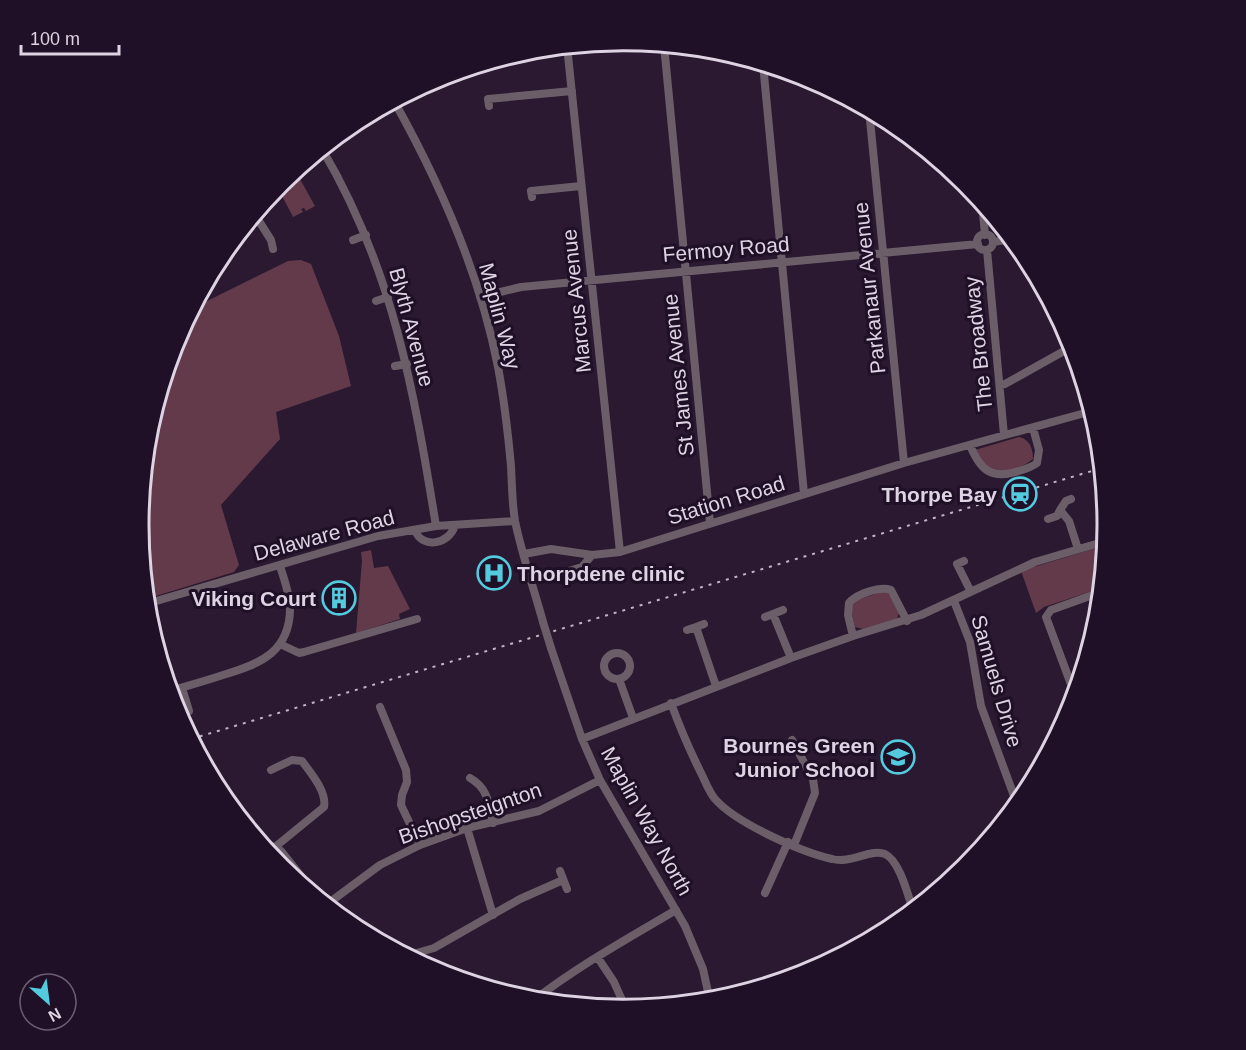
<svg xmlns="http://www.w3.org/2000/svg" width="1246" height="1050" viewBox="0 0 1246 1050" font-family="Arial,sans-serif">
<rect width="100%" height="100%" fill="#2a1931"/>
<path fill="#623a49" d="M295 170 315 206 306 211 304 208 301 209 303 212 293 217 282 196H277V186Z
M301 260 311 264 339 336 351 386 276 412 280 439 221 505 239 565 234 572 146 599 139 525 148 430 176 339 194 304 197 306 288 261Z
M1019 437C1030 439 1033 449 1033 459 1022 468 996 480 984 467 980 463 977 455 975 450Z
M1096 548 1101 549 1104 557 1101 588 1044 607 1036 613 1021 571Z
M371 550 374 568 388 566 410 609 399 614 400 619 356 633 362 561 361 552Z
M884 591H887L899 613 897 619 863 629 855 627 850 606 854 601Z"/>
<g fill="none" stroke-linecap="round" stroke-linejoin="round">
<path stroke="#6b5e68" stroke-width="8" d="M664 45 710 523
M567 46 620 552
M763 64 804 494
M394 101C440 183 480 274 498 367 504 399 508 433 511 466 512 484 512 503 515 521 522 555 534 589 543 622
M489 106 488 99 572 91
M869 110 904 463
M322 149C393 269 414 391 436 526
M532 197 531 191 581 186
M982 202 985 235
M257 218 271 240 273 249
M977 242a8 8 0 1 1 16 0a8 8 0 1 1-16 0Z
M237 235C250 224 274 208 275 189
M353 240 366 235
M993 242 1012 239
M987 250 1004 435
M480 297 521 287 978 244
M376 301 388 297
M395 366 407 364
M1000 385 1005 384 1073 346
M970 445C980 470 991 480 1019 471 1026 469 1032 467 1037 463L1039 450 1033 428
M1060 510 1066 501 1071 499
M1048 519 1057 516 1060 510 1069 521 1078 549
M415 530C422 550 450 544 455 525
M524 554 551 549 592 555 620 552 904 463 1092 411
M964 561 957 564 971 592
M552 576 582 567 592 555
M954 601 970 642 981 706 1017 804
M146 604 378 536 436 526 515 521
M773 614 783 610
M765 617 773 614 791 658
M696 627 704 624
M687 630 696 627 716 686
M853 636 848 615 849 603C856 594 880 586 891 590L907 621
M280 644 299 653 304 652 417 619
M551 648 582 739 600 780 685 926 703 969 710 1001
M604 666a13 13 0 1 1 26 0a13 13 0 1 1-26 0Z
M619 679 633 718
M182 688 189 711
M170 691C187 686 205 681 223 675 260 664 291 652 290 606 289 592 284 579 280 566
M1075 695 1046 617 1051 610 1101 592
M671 703C680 728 690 751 702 775 706 783 709 792 715 799 736 823 801 852 832 859 851 864 871 848 885 854 900 861 908 896 913 910
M380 707 406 770 407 782 402 795 401 805 420 845
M582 739 791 658 853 636 921 615 1035 562 1106 541
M792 740 813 779 815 793 794 845
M470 778C488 788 489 804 493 823
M247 827C258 833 261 845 275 847L324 807C327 792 311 773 302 761L292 760 271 770
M467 828 493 915
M275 847 281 851 321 901
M560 871 567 889
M765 893 788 842
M326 905 380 865 420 845 467 828 539 811 600 780
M406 956 434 948 520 899 563 880
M598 958 614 982 626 1009
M710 999 766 981 850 951
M533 1001C578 966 627 939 676 910"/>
<path stroke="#c0b4c5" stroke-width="2" stroke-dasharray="3 6" stroke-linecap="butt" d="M191 739 1102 468"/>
<path stroke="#6b5e68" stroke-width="8" d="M543 622 551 648"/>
</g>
<defs>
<symbol id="station-ring" viewBox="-11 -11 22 22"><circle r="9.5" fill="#201027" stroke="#54cade" stroke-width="1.5"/><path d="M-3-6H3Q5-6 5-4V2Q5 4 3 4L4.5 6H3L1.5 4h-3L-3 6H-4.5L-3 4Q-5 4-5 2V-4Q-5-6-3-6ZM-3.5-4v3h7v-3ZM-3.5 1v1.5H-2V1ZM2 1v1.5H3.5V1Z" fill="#54cade"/></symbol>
<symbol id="hospital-ring" viewBox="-11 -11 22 22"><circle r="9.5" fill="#201027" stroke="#54cade" stroke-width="1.5"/><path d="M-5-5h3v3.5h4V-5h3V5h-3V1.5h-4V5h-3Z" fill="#54cade"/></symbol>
<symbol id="building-ring" viewBox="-11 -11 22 22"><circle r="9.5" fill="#201027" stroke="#54cade" stroke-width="1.5"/><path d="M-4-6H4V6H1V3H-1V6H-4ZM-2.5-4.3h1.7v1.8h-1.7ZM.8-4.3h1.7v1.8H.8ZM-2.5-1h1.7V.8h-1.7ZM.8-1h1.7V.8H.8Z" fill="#54cade"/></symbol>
<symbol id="school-ring" viewBox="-11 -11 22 22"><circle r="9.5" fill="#201027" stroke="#54cade" stroke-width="1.5"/><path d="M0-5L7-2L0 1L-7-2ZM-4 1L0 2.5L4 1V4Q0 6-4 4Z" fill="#54cade"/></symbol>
</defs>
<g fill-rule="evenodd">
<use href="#station-ring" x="1001" y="475" width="38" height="38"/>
<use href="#hospital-ring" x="475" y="554" width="38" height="38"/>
<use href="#building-ring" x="320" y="579" width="38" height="38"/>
<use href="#school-ring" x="879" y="738" width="38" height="38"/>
</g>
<g text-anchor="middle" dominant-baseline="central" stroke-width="6" stroke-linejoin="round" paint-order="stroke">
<g font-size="21" fill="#ded3e3" stroke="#201027">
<text transform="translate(726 249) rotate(-5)">Fermoy Road</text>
<text transform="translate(869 288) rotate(-96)">Parkanaur Avenue</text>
<text transform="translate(576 301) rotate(-96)">Marcus Avenue</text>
<text transform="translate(500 316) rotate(75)">Maplin Way</text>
<text transform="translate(412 327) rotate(75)">Blyth Avenue</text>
<text transform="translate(978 344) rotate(-96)">The Broadway</text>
<text transform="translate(678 375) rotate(-96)">St James Avenue</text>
<text transform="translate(726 500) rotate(-17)">Station Road</text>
<text transform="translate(324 535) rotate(-15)">Delaware Road</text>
<text transform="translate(997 681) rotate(74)">Samuels Drive</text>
<text transform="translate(470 813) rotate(-19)">Bishopsteignton</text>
<text transform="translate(647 821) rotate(61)">Maplin Way North</text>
</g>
<g font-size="21" font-weight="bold" fill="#ded3e3" stroke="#201027" text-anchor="end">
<text x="997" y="494">Thorpe Bay</text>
<text x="517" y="573" text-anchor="start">Thorpdene clinic</text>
<text x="316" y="598">Viking Court</text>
<text x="875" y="745">Bournes Green<tspan x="875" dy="24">Junior School</tspan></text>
</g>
</g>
<path d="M0 0H1246V1050H0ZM149 525a474 474 0 1 1 948 0a474 474 0 1 1-948 0Z" fill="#201027" fill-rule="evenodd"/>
<path fill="none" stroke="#ded3e3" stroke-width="3" d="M149 525a474 474 0 1 1 948 0a474 474 0 1 1-948 0Z"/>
<g transform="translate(48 1002) rotate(152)"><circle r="28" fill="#201027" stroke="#6c5e72" stroke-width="1.5"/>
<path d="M0-4.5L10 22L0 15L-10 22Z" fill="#54cade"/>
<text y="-9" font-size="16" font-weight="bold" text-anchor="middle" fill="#ded3e3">N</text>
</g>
<path d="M21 45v9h98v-9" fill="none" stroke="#ded3e3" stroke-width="3"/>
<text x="30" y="45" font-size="18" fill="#ded3e3" stroke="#201027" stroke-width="4.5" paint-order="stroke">100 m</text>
</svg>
